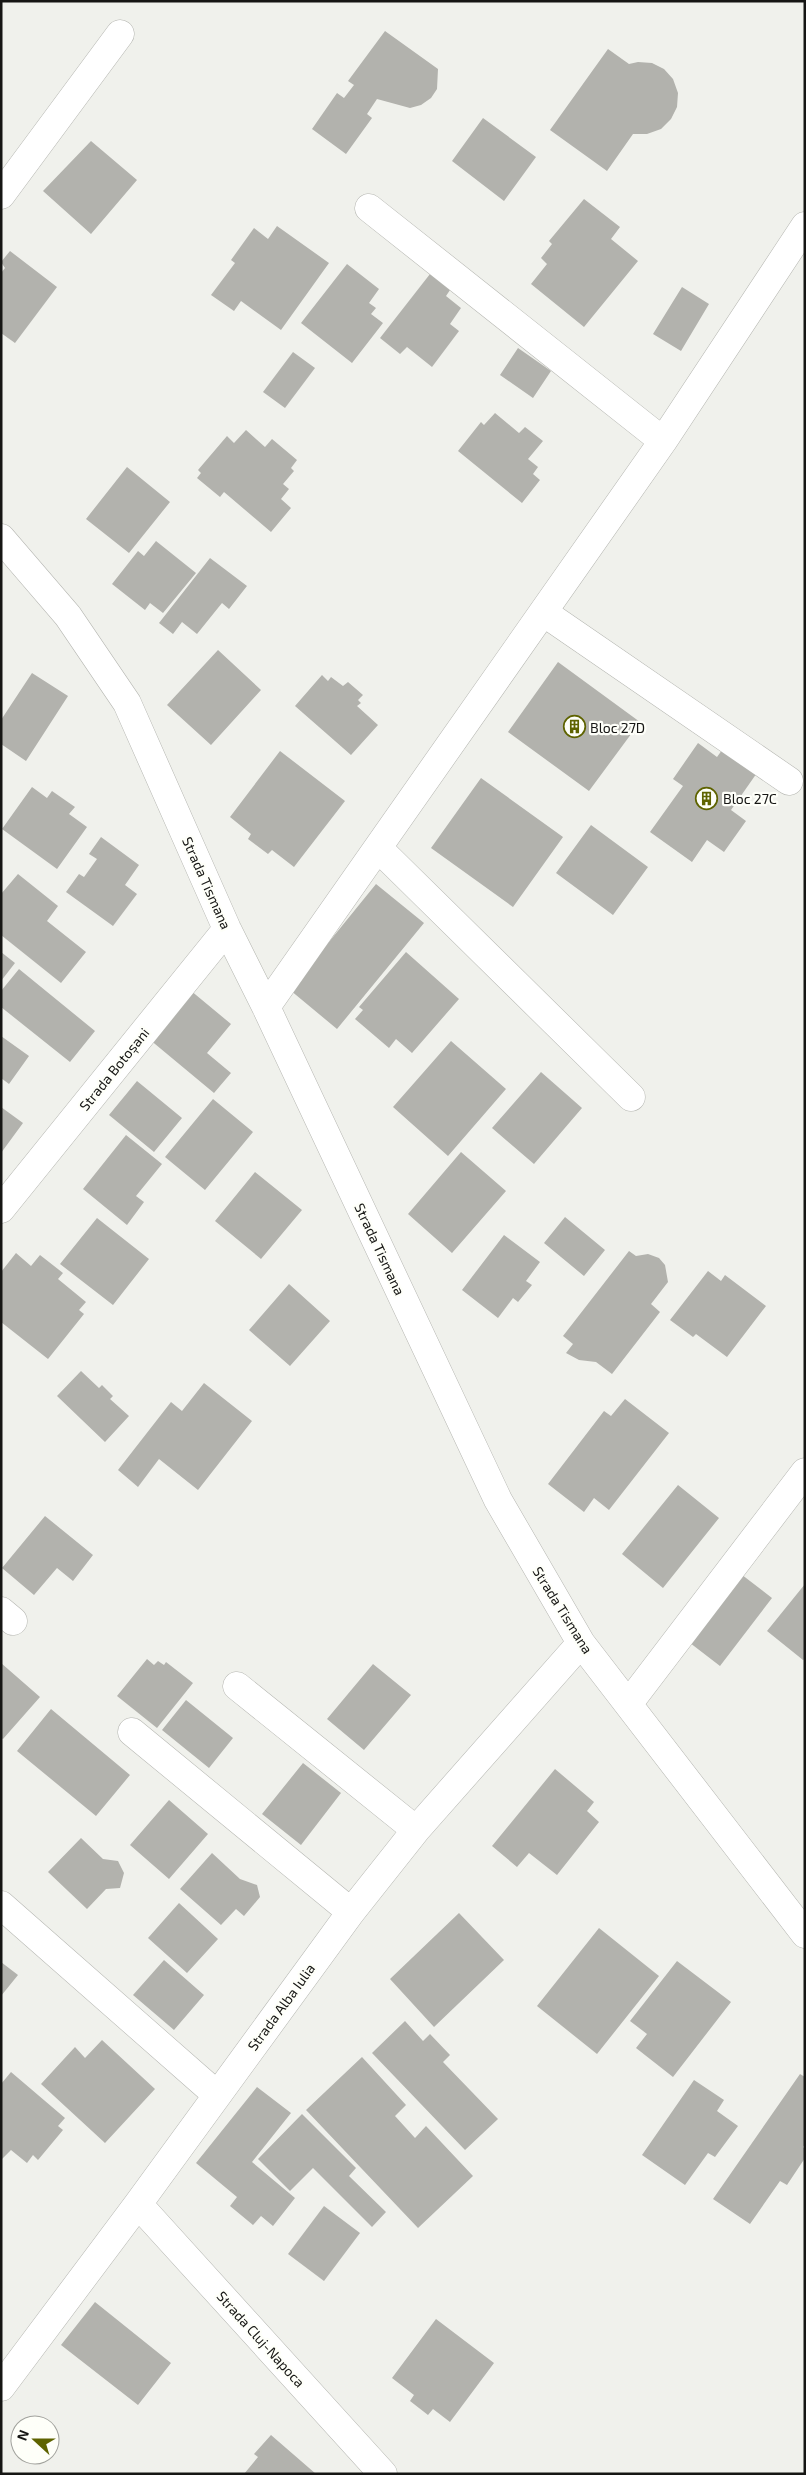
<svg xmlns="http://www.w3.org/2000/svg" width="806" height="2475" viewBox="0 0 806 2475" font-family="'Exo 2',sans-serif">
<rect width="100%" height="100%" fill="#f0f1ec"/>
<path fill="#b2b2ad" d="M385 31 438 69 437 89 431 98 421 105 410 108 377 99 367 114 372 118 346 154 312 129 337 93 344 98 354 85 348 81Z
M608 49 629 64 638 62 652 63 664 69 673 79 678 93 677 107 671 119 661 129 647 134H633L607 171 550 130Z
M483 118 536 157 504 201 452 161Z
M91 141 137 180 91 234 43 191Z
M584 199 620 227 611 239 638 261 584 327 531 284 547 264 541 258 552 244 549 241Z
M277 226 329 263 281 330 241 301 234 311 211 295 235 263 231 260 254 228 268 239Z
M10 251 57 287 15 343 1 333V273L5 268 1 262Z
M347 264 379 289 369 303 376 308 371 314 383 323 352 363 301 323Z
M430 274 450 290 446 296 461 308 450 324 459 331 432 367 407 347 400 354 380 338Z
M682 287 709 304 681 351 653 334Z
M518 348 551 371 533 398 500 375Z
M293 352 315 368 285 408 263 392Z
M495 413 519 433 525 427 543 441 528 459 538 467 533 474 540 480 522 503 458 451 481 422 484 425Z
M246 430 265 447 272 439 297 460 291 468 294 471 283 484 289 489 281 499 291 508 271 532 224 492 220 497 197 478 201 473 198 470 227 436 234 443Z
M127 467 170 502 129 553 86 519Z
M156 541 196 573 163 613 150 603 145 610 112 584 138 551 144 556Z
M210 558 247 586 229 609 222 603 197 634 182 622 173 634 159 623Z
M218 650 261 690 211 745 167 705Z
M558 662 640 722 589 791 508 732Z
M32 673 68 696 26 761 1 744V720Z
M322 675 328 681 331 677 343 686 348 682 363 695 358 700 361 703 357 706 378 725 351 755 295 706Z
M698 743 717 757 725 746 759 770 731 810 746 821 724 852 707 840 692 862 650 832 683 786 673 779Z
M280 751 345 801 294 867 272 850 268 854 248 839 251 834 230 817Z
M481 778 563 837 513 907 431 848Z
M32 787 47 798 52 791 75 807 69 814 87 827 57 869 2 829Z
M591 825 648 867 613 915 556 873Z
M101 837 139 865 125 885 137 894 113 926 66 892 79 874 84 877 97 859 89 854Z
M18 874 58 906 47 921 86 952 61 983 1 935V894Z
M376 884 424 923 337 1029 290 990Z
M1 952 15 963 1 981Z
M406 952 459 999 412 1053 396 1039 389 1048 355 1019 363 1010 359 1007Z
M19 969 95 1031 70 1062 1 1007V991Z
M190 990 231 1024 207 1053 231 1073 214 1093 149 1039Z
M1 1036 29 1056 9 1084 1 1078Z
M451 1041 506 1089 448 1156 393 1107Z
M541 1072 582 1108 534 1164 492 1128Z
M137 1081 182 1118 154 1152 109 1115Z
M213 1099 253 1132 205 1190 165 1157Z
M1 1107 23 1123 1 1153Z
M126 1135 162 1164 136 1196 144 1202 127 1225 83 1189Z
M461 1152 506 1191 452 1253 408 1214Z
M255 1172 302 1210 261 1259 215 1221Z
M565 1217 605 1250 584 1276 544 1243Z
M97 1218 149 1259 113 1305 60 1264Z
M504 1235 540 1262 526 1281 532 1285 518 1302 513 1298 498 1318 462 1290Z
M629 1251 636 1256 648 1254 659 1258 665 1265 668 1282 651 1304 660 1312 612 1374 596 1362 579 1360 566 1353 573 1344 563 1336Z
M16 1253 31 1266 40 1255 63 1273 58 1279 86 1302 79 1310 84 1314 48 1359 1 1322V1272Z
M708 1271 721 1281 725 1275 766 1306 727 1357 696 1334 693 1337 670 1320Z
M289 1284 330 1321 290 1366 249 1330Z
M81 1371 99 1388 102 1385 113 1396 110 1399 129 1416 105 1442 57 1396Z
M204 1383 252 1421 198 1490 159 1459 138 1487 118 1470 171 1402 182 1411Z
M625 1399 669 1433 609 1510 594 1498 584 1512 548 1484 604 1411 611 1416Z
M678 1485 719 1518 663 1588 622 1554Z
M45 1516 93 1555 73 1581 57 1568 34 1595 2 1568Z
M733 1568 772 1598 720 1666 681 1636Z
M805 1584V1659L803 1660 767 1631Z
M147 1659 154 1665 158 1661 164 1665 166 1662 193 1683 157 1728 117 1696Z
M1 1663 40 1697 3 1739 1 1738Z
M373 1664 411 1695 364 1750 327 1719Z
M186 1700 233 1738 209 1768 162 1730Z
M51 1709 130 1775 96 1816 17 1751Z
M303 1763 341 1793 301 1845 262 1814Z
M555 1769 594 1802 587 1811 599 1822 557 1875 529 1853 517 1867 492 1846Z
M169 1800 208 1834 169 1879 130 1845Z
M81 1838 103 1859 118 1861 124 1873 120 1888 106 1889 87 1909 48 1872Z
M212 1853 240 1879 257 1885 260 1897 244 1916 236 1909 221 1925 180 1889Z
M179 1903 218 1939 187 1973 148 1938Z
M459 1913 504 1960 434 2027 390 1979Z
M599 1928 659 1976 597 2054 537 2006Z
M164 1960 204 1995 174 2030 133 1995Z
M677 1961 731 2002 673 2077 636 2048 647 2034 630 2021Z
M1 1962 18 1975 1 1996Z
M405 2021 423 2041 430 2034 450 2055 443 2062 498 2119 465 2150 372 2053Z
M102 2040 155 2089 105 2143 41 2084 75 2047 85 2058Z
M362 2057 406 2105 395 2116 415 2138 426 2126 473 2176 418 2228 306 2110Z
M11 2072 65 2118 58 2126 63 2130 38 2160 33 2155 27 2163 11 2150 1 2160V2084Z
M800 2074 805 2077V2144L803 2147 805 2149V2158L787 2185 780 2181 750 2224 713 2199Z
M694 2080 724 2100 717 2111 738 2126 715 2157 708 2153 685 2185 642 2155Z
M257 2087 291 2113 252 2162 295 2198 273 2226 261 2216 253 2225 230 2206 237 2197 196 2163Z
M302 2114 356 2168 349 2176 386 2212 372 2227 313 2168 290 2191 258 2159Z
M324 2206 360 2233 324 2281 288 2254Z
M95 2302 171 2363 138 2405 61 2345Z
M436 2319 494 2363 450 2422 433 2409 428 2415 410 2401 414 2395 392 2378Z
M271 2435 316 2474H244L258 2457 254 2454Z"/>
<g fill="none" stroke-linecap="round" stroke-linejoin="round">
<defs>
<path id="minor" d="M1 195 120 34
M369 208 663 441
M1 538 68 616 127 703 227 929 266 1007 498 1500 581 1643 805 1934
M543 612 789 781
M378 848 631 1097
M266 1007 663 441 805 226
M1 1209 227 929
M1 1611 13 1621
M237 1686 416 1830
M629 1703 805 1472
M132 1732 351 1912
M1 1905 216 2094
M138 2204 383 2474
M1 2387 138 2204 351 1912 416 1830 581 1643"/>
</defs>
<use href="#minor" stroke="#b5b6b1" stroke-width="29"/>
<use href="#minor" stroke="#fff" stroke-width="28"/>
</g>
<defs>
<symbol id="building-ring" viewBox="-11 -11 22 22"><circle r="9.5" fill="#fefff9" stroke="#5e6300" stroke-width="1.5"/><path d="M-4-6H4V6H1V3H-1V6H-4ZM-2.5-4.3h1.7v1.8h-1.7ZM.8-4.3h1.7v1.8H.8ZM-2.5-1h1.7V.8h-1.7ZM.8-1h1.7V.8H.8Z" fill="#5e6300"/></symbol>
</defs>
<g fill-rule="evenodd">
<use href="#building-ring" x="562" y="714" width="25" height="25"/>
<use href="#building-ring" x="694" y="786" width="25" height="25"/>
</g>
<g text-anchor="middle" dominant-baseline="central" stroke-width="4.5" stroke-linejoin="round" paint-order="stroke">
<g font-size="14" fill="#161614" stroke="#fefff9" text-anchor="start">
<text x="590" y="727">Bloc 27D</text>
<text x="723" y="798">Bloc 27C</text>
</g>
<g font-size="14" fill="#161614" stroke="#fefff9">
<text transform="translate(207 883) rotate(66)">Strada Tismana</text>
<text transform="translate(114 1069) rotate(-51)">Strada Botoșani</text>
<text transform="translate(380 1249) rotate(65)">Strada Tismana</text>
<text transform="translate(563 1610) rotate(58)">Strada Tismana</text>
<text transform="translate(281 2007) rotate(-54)">Strada Alba Iulia</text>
<text transform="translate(261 2339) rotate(48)">Strada Cluj-Napoca</text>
</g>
</g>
<rect width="806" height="2475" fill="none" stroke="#161614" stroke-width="5"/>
<g transform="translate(35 2440) rotate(291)"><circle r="24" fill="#fefff9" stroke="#a1a29d"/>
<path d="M0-4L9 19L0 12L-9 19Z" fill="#5e6300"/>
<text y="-8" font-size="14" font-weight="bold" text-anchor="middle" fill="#161614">N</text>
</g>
</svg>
